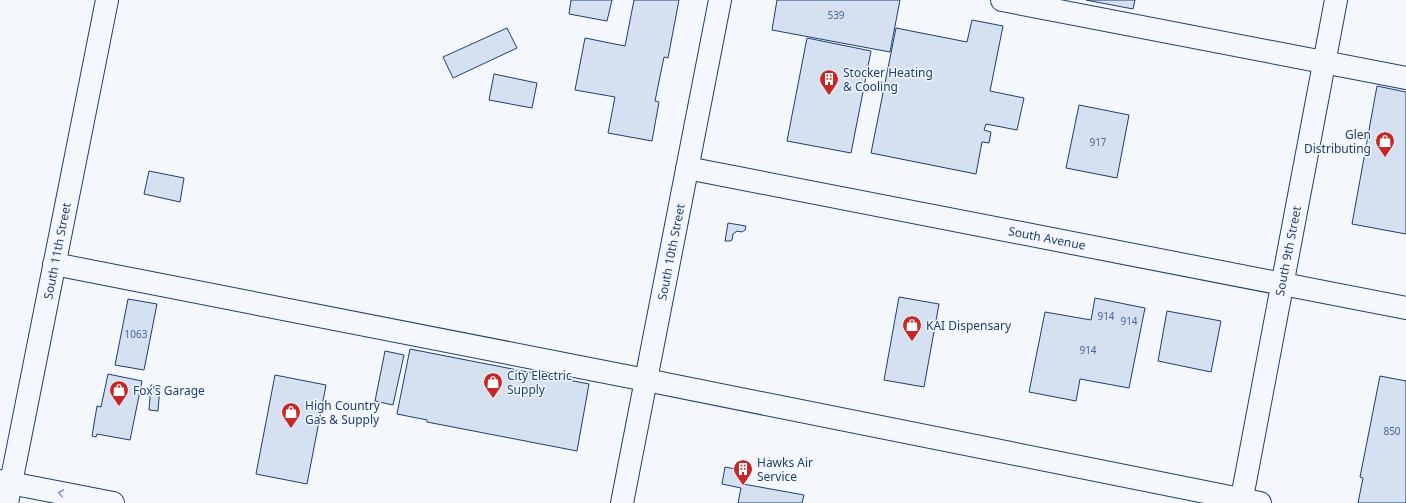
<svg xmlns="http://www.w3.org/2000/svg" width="1406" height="503" viewBox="0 0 1406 503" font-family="'Noto Sans',sans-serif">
<rect width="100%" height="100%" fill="#f4f7fb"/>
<path fill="#d5e0f0" stroke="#1d3f73" d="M571 0H612L607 21 569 14Z
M634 0H679L668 58 664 57 655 101 659 102 652 141 608 133 615 97 575 90 585 38 625 46Z
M777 0H900L890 52 772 30Z
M1086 0H1135L1133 9Z
M972 20 1003 26 990 91 1024 98 1017 130 986 124 984 130 991 132 989 143 982 142 976 174 871 153 896 28 967 42Z
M507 28 517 48 453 78 443 57Z
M807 38 871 51 851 153 787 141Z
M494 74 537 83 532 108 489 100Z
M1377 86 1406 92V234L1352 224Z
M1079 105 1129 115 1117 178 1066 168Z
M149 171 184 178 180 202 144 194Z
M728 223 746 226 745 230 742 232 737 231 733 234 732 240 730 241H725Z
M899 297 939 304 924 387 884 380Z
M1095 298 1145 308 1129 388 1080 379 1076 401 1029 392 1045 312 1091 320Z
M128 299 157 304 144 370 115 365Z
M1167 311 1221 321 1211 372 1158 361Z
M410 349 589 384 577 451 427 422V420L397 414Z
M385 351 404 355 393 405 375 401Z
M108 374 142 381 130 440 97 434 96 437 92 436 97 406 101 407Z
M275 375 326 385 307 484 256 474Z
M1380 376 1406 381V503H1358L1363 478 1360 477Z
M151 385 160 386 158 411 149 410Z
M725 467 746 471 743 484 804 495 802 503H738L741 488 722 484Z"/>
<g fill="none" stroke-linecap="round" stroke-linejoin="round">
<defs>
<path id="minor" d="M1002 0 1406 78
M687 168 1406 308
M54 264 646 380 1260 503
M7 503 107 0
M622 503 720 0
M1241 503 1336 0"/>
<path id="major" d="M0 481 113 503"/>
</defs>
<use href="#minor" stroke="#1d3f73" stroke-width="24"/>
<use href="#major" stroke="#1d3f73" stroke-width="24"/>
<use href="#minor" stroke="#f4f7fb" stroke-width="22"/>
<use href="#major" stroke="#f4f7fb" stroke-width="22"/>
</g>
<defs><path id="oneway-chevron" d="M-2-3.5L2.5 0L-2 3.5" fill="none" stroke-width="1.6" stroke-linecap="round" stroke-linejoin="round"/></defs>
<use stroke="#889bb7" href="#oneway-chevron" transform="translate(61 493) rotate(-169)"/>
<defs>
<symbol id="building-pin" viewBox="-11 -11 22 30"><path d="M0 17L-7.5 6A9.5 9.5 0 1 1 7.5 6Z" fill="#c62828" stroke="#f4f7fb"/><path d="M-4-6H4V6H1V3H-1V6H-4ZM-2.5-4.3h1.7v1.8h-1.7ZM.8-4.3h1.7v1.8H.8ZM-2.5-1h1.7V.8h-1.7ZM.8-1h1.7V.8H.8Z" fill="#fff"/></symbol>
<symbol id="shop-pin" viewBox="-11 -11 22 30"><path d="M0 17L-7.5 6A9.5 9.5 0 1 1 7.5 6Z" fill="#c62828" stroke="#f4f7fb"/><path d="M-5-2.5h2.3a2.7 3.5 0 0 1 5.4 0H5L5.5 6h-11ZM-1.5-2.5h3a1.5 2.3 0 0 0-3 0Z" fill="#fff"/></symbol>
</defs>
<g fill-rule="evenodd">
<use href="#building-pin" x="818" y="68" width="22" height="30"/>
<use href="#shop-pin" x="1374" y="130" width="22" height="30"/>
<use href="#shop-pin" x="901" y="314" width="22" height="30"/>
<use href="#shop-pin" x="482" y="371" width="22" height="30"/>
<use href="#shop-pin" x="108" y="379" width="22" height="30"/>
<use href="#shop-pin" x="280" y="401" width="22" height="30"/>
<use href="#building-pin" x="732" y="458" width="22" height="30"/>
</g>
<g text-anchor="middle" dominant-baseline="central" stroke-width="3" stroke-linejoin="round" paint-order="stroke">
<g font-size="10" fill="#4b6792">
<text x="836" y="15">539</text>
<text x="1098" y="142">917</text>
<text x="1106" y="316">914</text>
<text x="1129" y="321">914</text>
<text x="136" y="334">1063</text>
<text x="1088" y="350">914</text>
<text x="1392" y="431">850</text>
</g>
<g font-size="12" fill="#1d3f73" stroke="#f4f7fb" text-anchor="start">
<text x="843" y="72">Stocker Heating<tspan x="843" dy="14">&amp; Cooling</tspan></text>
<text x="1371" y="134" text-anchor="end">Glen<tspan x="1371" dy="14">Distributing</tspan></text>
<text x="926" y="325">KAI Dispensary</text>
<text x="507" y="375">City Electric<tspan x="507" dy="14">Supply</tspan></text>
<text x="133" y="390">Fox's Garage</text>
<text x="305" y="405">High Country<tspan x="305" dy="14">Gas &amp; Supply</tspan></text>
<text x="757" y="462">Hawks Air<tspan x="757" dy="14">Service</tspan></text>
</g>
<g font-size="12" fill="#1d3f73" stroke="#f4f7fb">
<text transform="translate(1047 238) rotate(11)">South Avenue</text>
<text transform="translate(57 251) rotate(-79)">South 11th Street</text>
<text transform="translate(1288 251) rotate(-79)">South 9th Street</text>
<text transform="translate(671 252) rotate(-79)">South 10th Street</text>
</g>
</g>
</svg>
